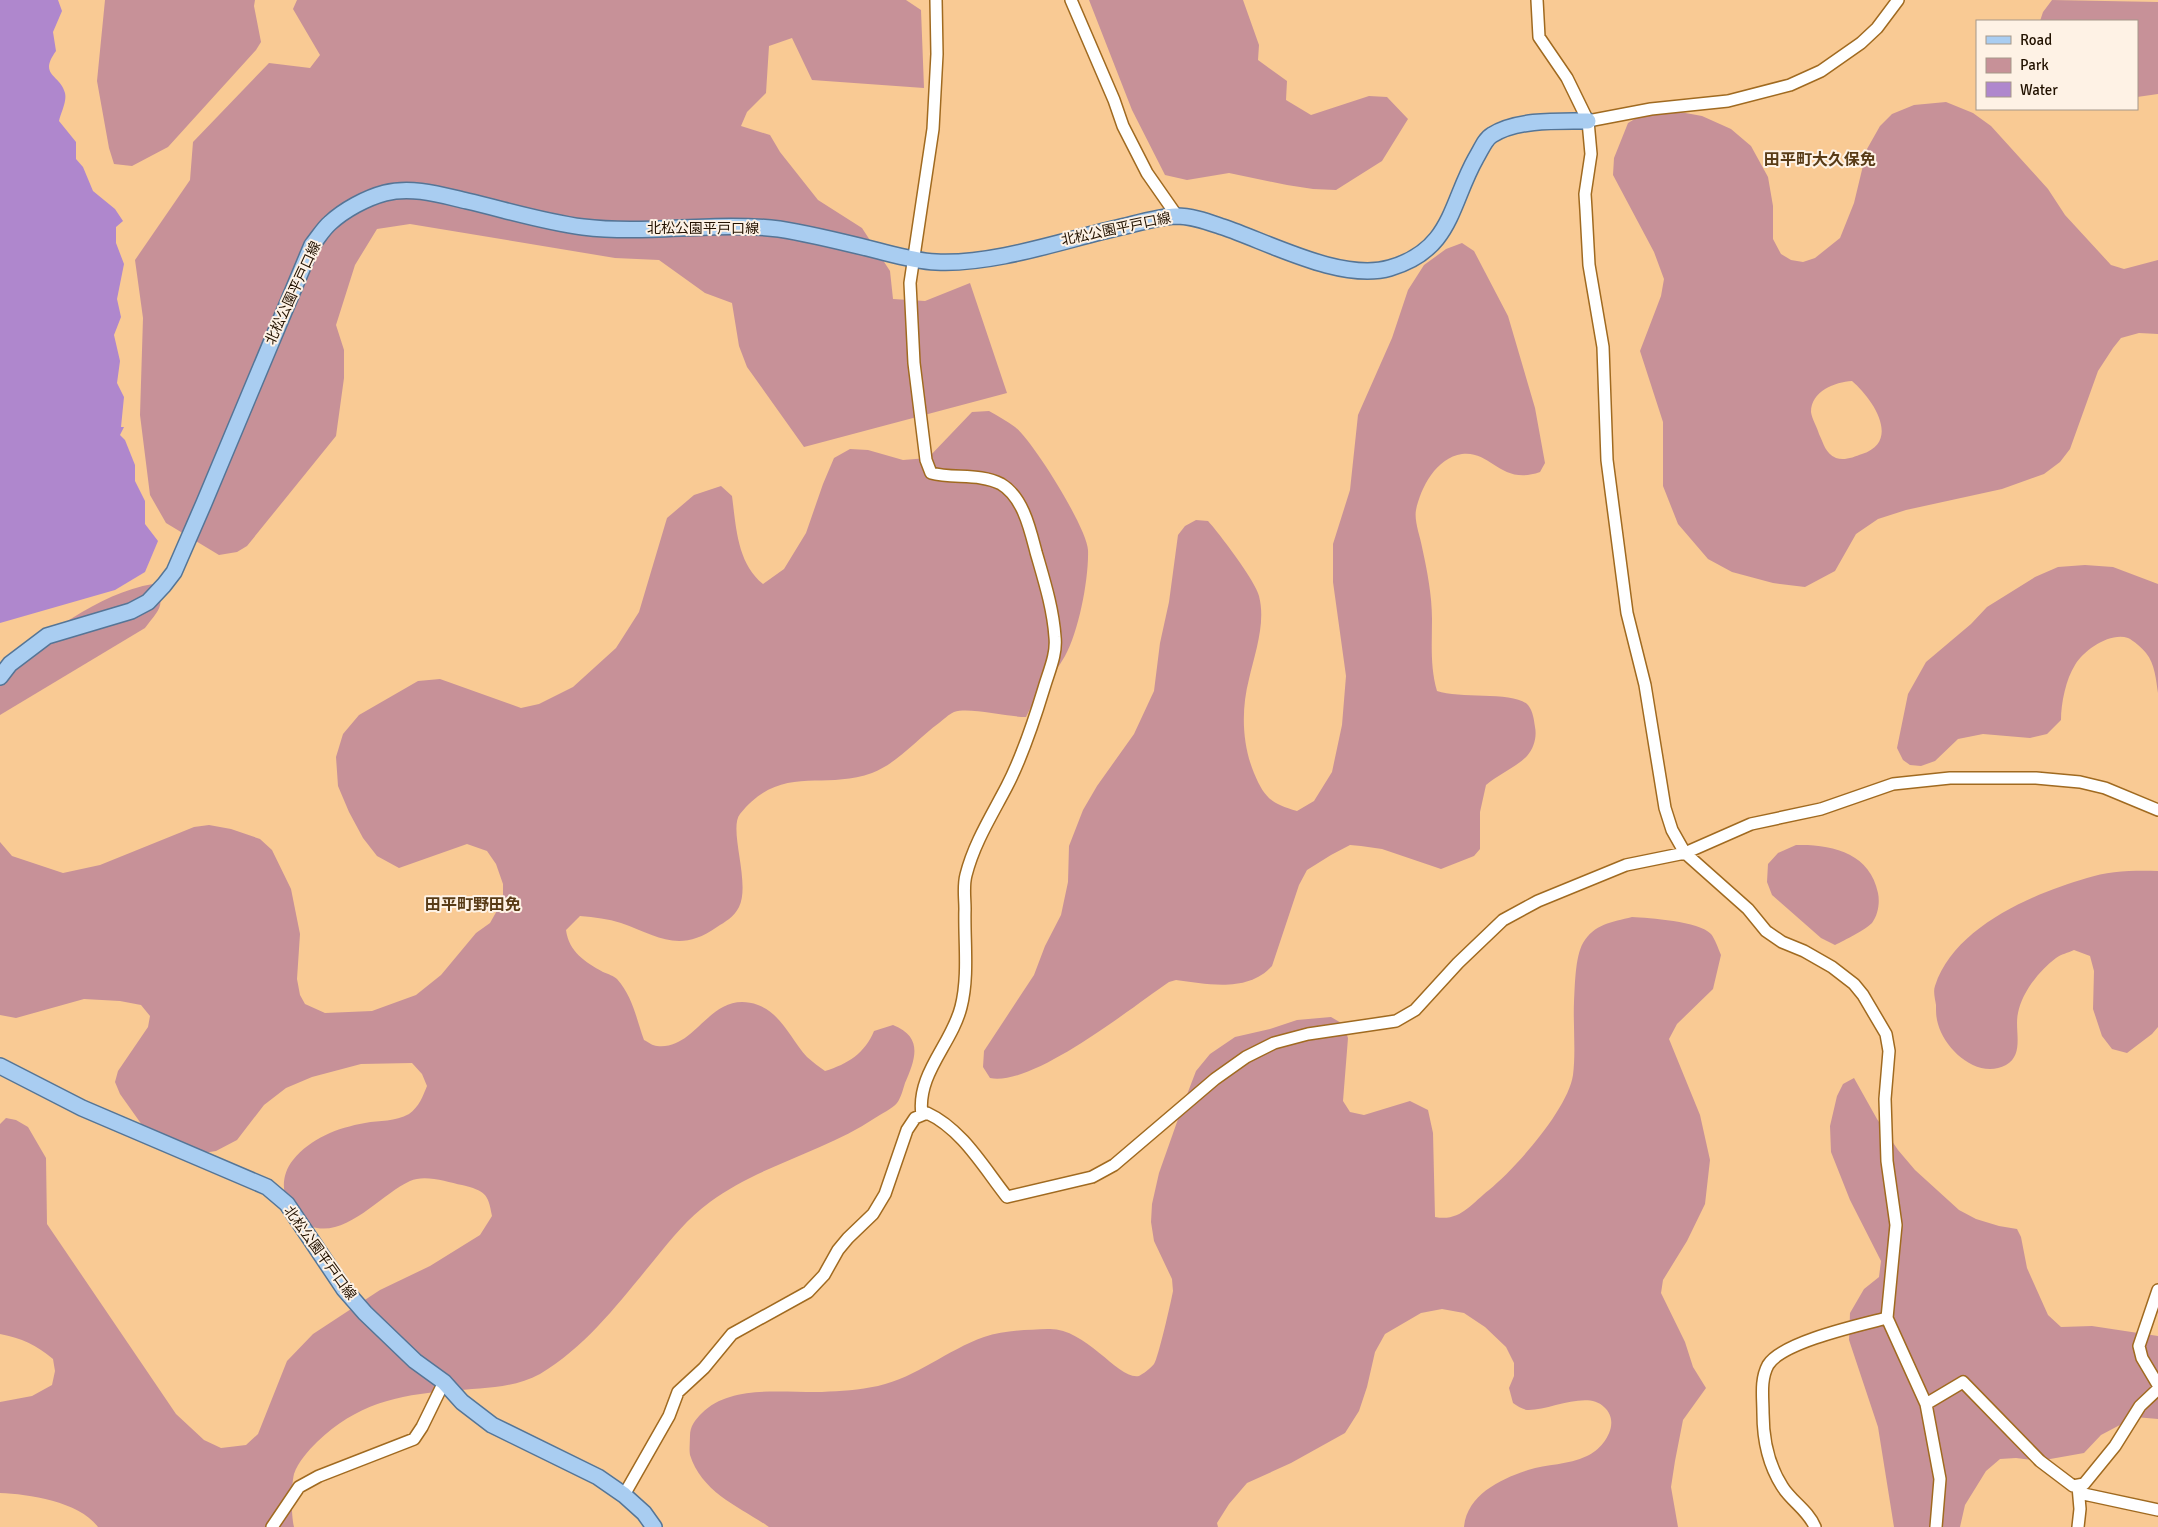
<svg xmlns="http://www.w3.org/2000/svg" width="2158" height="1527" viewBox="0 0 2158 1527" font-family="Signika,'Noto Sans JP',sans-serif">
<rect width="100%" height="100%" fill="#f9ca94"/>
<path fill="#c79198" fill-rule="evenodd" d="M105 0H255L254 6 261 42 256 50 168 147 132 166 114 164 109 148 97 81Z
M297 0H906L921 10 924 88 812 80 792 38 769 46 766 93 747 112 741 126 770 135 780 152 818 200 862 228 890 271 893 299 925 301 970 283 1007 393 804 447 747 367 739 346 732 303 705 293 659 260 615 258 410 224 377 229 355 265 336 325 344 350V378L336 436 247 546 237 552 219 555 166 523 150 495 140 415 143 318 135 260 190 180 193 142 269 63 310 68 320 55 293 9Z
M1089 0H1243L1259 45 1258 60 1287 81 1286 100 1311 115 1369 96 1387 97 1408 119 1382 161 1336 190 1313 189 1287 185 1229 173 1187 180 1165 175 1132 110Z
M2052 0 2158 2V94L2137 97V21H2040L2043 12Z
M1946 102 1973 113 1991 126 2048 189 2065 215 2111 265 2124 269 2158 260V334L2139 333 2121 338 2113 348 2098 371 2070 449 2060 462 2044 474 2002 489 1906 510 1878 519 1856 534 1835 571 1805 587 1773 583 1732 572 1708 559 1678 524 1663 486V422L1640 351 1661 296 1664 279 1654 252 1613 175 1614 158 1628 123 1650 110H1669L1702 116 1731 129 1751 146 1768 177 1773 206V239L1781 254 1791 260 1803 262 1815 258 1840 238 1854 203 1867 149 1880 126 1892 114 1914 105ZM1852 381C1872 398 1902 441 1862 454 1854 457 1844 461 1836 458 1825 453 1824 444 1819 434 1817 427 1812 419 1811 412 1811 391 1835 382 1852 381Z
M1462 243 1474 251 1508 316 1535 408 1545 463 1540 472C1501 486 1491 450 1462 454 1436 458 1421 487 1416 510 1414 521 1420 536 1422 547 1427 570 1432 595 1432 619 1432 644 1430 667 1437 691 1460 699 1514 691 1528 705 1533 711 1534 720 1535 727 1537 737 1534 748 1527 756 1515 768 1499 774 1486 785L1480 812V849L1474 856 1441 869 1382 849 1361 846 1350 845 1331 855 1307 870 1299 885 1272 966C1248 993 1207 984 1176 980L1169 982C1132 1007 1033 1087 990 1078L983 1067 984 1051 1034 975 1045 946 1061 915 1068 882 1069 846 1083 810 1097 786 1134 734 1154 691 1160 643 1169 602 1178 535 1185 526 1196 520 1208 521C1219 533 1256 582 1259 596 1266 623 1255 653 1249 679 1241 710 1242 744 1254 773 1264 797 1271 804 1297 811L1314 801 1332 772 1342 725 1346 676 1333 582V544L1350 490 1358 415 1392 338 1408 290 1424 265 1446 249Z
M989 411C998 416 1007 421 1015 427 1033 441 1087 528 1088 550 1089 578 1079 631 1065 656 1053 677 1036 695 1026 717 1006 717 970 707 954 712 949 714 943 720 939 723 917 739 898 763 872 773 822 791 781 763 740 814 728 829 751 883 739 907 734 917 725 922 717 927 679 954 658 936 621 923 608 919 595 917 580 916L566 930C569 952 585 962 603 972 608 974 614 976 617 979 633 997 636 1018 644 1040 648 1042 653 1046 657 1046 697 1051 710 988 758 1005 782 1014 791 1040 807 1057 813 1062 819 1067 825 1071 848 1064 865 1053 874 1031L893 1025C923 1037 916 1058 905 1083 903 1089 901 1098 897 1103 892 1109 881 1114 875 1118 824 1152 760 1165 710 1202 688 1218 672 1238 655 1259 621 1300 587 1346 540 1374 512 1389 480 1388 449 1391 396 1395 357 1404 317 1442 308 1451 298 1462 294 1474 291 1487 291 1515 294 1527H98C80 1502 29 1494 0 1493V1402L32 1396 52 1385 55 1371 53 1359C36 1345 22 1338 0 1334V1124L6 1118 16 1120 28 1127 46 1158 47 1224 176 1414 204 1440 221 1448 246 1445 258 1434 287 1361 313 1334 380 1290 430 1266 480 1235 492 1216C488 1193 485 1191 462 1185 447 1182 425 1174 410 1181 381 1194 345 1240 310 1226 297 1220 290 1208 285 1195 282 1182 285 1170 293 1160 311 1138 337 1128 365 1123 380 1120 395 1122 409 1114 419 1107 423 1096 427 1086L422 1074 412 1063 361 1064 312 1077 286 1088 264 1105 237 1140 216 1151 191 1155 147 1132 120 1094 115 1082 118 1071 148 1027 150 1016 141 1005 120 1001 84 999 16 1018 0 1015V842L12 856 63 873 100 865 194 827 209 825 231 829 260 839 272 850 291 889 300 934 297 979 300 995 305 1004 325 1013 372 1011 416 995 441 975 476 933 490 923 503 900V884L496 864 487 851 467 844 399 868 377 856 363 838 349 812 338 786 336 757 343 734 359 715 418 681 440 679 521 708 539 704 573 687 616 648 639 612 667 518 694 495 721 486 732 496C736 526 737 563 763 584L784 569 806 533 823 484 834 458 850 449 868 450 903 460 928 458 972 412Z
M2085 565 2113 567 2158 584V693C2156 680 2155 664 2146 653 2143 649 2133 640 2128 638 2110 632 2084 650 2075 665 2066 679 2061 703 2061 720L2047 734 2030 738 1983 734 1958 739 1935 761 1921 766 1910 765 1903 760 1897 748 1908 694 1926 662 1971 624 1987 607 2035 577 2058 567Z
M153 584C168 605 158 610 145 628L0 715V669C44 637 98 593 153 584Z
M1796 845C1832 844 1870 853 1878 893 1880 903 1878 915 1872 923 1865 930 1845 940 1835 945L1821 938 1772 895 1767 882 1768 864 1778 853Z
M2158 871V1027L2152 1034 2127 1053 2112 1049 2102 1036 2093 1009 2094 971 2090 956 2074 950C2068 953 2061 954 2056 958 2040 970 2022 992 2018 1013 2014 1030 2025 1054 2006 1065 1978 1080 1945 1050 1938 1024 1936 1018 1936 1011 1936 1005 1935 999 1933 991 1935 986 1954 927 2032 894 2087 878 2108 871 2135 870 2158 871Z
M1632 917C1649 918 1699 921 1711 934 1715 939 1718 948 1721 955L1713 989 1677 1024 1669 1039 1700 1115 1710 1160 1705 1204 1687 1241 1663 1280 1661 1293 1685 1342 1693 1367 1706 1388 1683 1420 1675 1461 1671 1487 1678 1527H1464C1467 1495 1500 1479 1528 1470 1547 1464 1568 1465 1587 1456 1603 1449 1622 1423 1604 1407 1587 1390 1549 1411 1527 1410 1522 1409 1517 1406 1513 1403L1509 1388 1514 1376V1363L1506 1347 1485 1327 1464 1313 1442 1309 1421 1313 1385 1334 1375 1352 1367 1387 1359 1411 1345 1433 1291 1463 1247 1483 1229 1504 1217 1523 1218 1527H769C740 1507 702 1493 690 1455 689 1449 690 1442 690 1436 690 1426 695 1420 702 1413 731 1384 784 1393 822 1392 841 1391 859 1390 878 1386 917 1377 947 1350 984 1337 1004 1330 1027 1330 1048 1329 1086 1327 1119 1381 1139 1376 1143 1374 1151 1368 1154 1364 1158 1359 1171 1302 1173 1291L1172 1279 1154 1241 1151 1222 1152 1204 1159 1173 1183 1105 1196 1071 1210 1054 1235 1037 1270 1029 1297 1020 1331 1017 1343 1024 1348 1038 1343 1101 1350 1112 1364 1115 1410 1101 1428 1110 1433 1133 1435 1217C1460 1222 1471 1204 1489 1190 1516 1168 1568 1109 1573 1075 1576 1051 1573 1026 1574 1002 1575 986 1575 957 1583 943 1594 924 1612 922 1632 917Z
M1854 1078 1877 1119 1898 1150 1915 1170 1959 1210 1976 1219 1999 1226 2017 1229 2021 1237 2027 1268 2048 1315 2061 1327 2092 1326 2158 1336V1419L2135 1417 2101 1435 2084 1453 2039 1461 2016 1458 2000 1459 1986 1471 1965 1505 1960 1527H1894L1878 1427 1849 1340 1850 1313 1864 1289 1879 1277 1881 1261 1850 1200 1831 1152 1830 1126 1837 1096 1843 1084Z"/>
<path fill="#af87cd" d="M0 0H58L62 11 53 32 56 51C38 76 60 74 65 93 67 102 61 112 59 121L76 142V159L83 167 93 191 115 209 123 221 116 227V243L124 264 117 299 121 317 114 335 120 361 117 383 124 397 121 427H124L120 435 125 440 135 465V481L145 501V524L158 541 145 572 115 590 0 623Z"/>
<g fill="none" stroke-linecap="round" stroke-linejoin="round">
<defs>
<path id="minor" d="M1071 0 1114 100 1123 126 1147 173 1177 216
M1537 0 1539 37 1567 78 1588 121 1591 154 1585 194 1586 210 1589 265 1603 347 1607 460 1627 613 1645 685 1665 808 1672 830 1685 853 1748 909 1766 931 1782 942 1804 951 1832 967 1854 984 1863 995 1886 1034 1889 1051 1885 1099 1887 1161 1896 1225 1887 1318 1926 1404 1940 1479 1936 1527
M1588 121 1651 109 1728 101 1790 85 1821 71 1861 43 1877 28 1898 0
M922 1115C916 1074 952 1044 961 1007 969 976 964 940 965 909 965 898 963 886 966 875 974 843 992 815 1007 786 1023 755 1034 721 1044 688 1049 671 1057 654 1055 637 1053 608 1044 580 1036 552 1030 529 1023 497 1001 484 980 473 953 479 931 473L926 460 914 363 910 283 933 129 937 54 936 0
M2158 1290 2139 1346 2142 1358 2158 1385
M1926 1404 1963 1382 2040 1461 2073 1486 2084 1484 2115 1446 2140 1406 2158 1389
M2078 1486 2080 1509 2078 1527
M2079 1493 2158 1510
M624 1495 669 1416 678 1392 704 1368 732 1334 808 1292 824 1275 838 1250 848 1238 873 1214 885 1194 907 1130 915 1118 927 1113C962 1129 984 1168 1007 1197L1092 1177 1114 1165 1215 1079 1246 1057 1274 1043 1308 1034 1396 1021 1415 1010 1458 963 1503 920 1538 901 1626 865 1685 853 1751 824 1821 809 1893 784 1950 778H2036L2080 782 2105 788 2158 810
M272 1527 299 1487 319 1476 414 1439 422 1427 444 1382
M1815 1527C1808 1510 1791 1501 1782 1486 1768 1464 1763 1439 1763 1413 1763 1397 1760 1380 1768 1365 1782 1342 1860 1325 1887 1318"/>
<path id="major" d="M0 677 10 664 47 636 131 611 148 602 164 585 174 572 204 503 312 245C318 238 323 229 330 223 344 210 366 198 385 193 412 186 441 195 467 201 506 210 544 222 583 227 648 235 714 221 779 229 811 234 843 242 875 250 895 255 915 261 936 262 994 265 1064 240 1121 227 1138 223 1158 217 1176 216 1192 216 1208 222 1223 227 1270 243 1342 282 1390 268 1452 250 1450 204 1476 158 1481 150 1485 139 1492 135 1517 119 1559 121 1588 121
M0 1066 82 1108 267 1187 287 1204 344 1289 365 1313 415 1361 444 1382 462 1402 492 1425 598 1477 624 1495 644 1513 654 1527"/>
</defs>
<use href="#minor" stroke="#a06a20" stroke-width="14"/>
<use href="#major" stroke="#557596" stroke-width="18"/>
<use href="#minor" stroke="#fff" stroke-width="11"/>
<use href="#major" stroke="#a9cdf1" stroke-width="15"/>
</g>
<g text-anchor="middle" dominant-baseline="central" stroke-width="4" stroke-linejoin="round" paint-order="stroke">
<g font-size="14" fill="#221200" stroke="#fef2e5">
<text x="703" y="228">北松公園平戸口線</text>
<text transform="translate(1116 229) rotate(-12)">北松公園平戸口線</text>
<text transform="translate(293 293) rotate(-65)">北松公園平戸口線</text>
<text transform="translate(320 1253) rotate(54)">北松公園平戸口線</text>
</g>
<g font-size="16" font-weight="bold" fill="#583b16" stroke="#fef2e5">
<text x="1820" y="160">田平町大久保免</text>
<text x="473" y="905">田平町野田免</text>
</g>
</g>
<rect x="1976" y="20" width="162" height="90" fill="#fef2e5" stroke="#a69889"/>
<rect x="1986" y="36" width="25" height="8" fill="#a9cdf1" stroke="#a69889"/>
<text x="2020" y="45" font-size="15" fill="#221200">Road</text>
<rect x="1986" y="58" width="25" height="15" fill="#c79198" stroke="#a69889"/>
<text x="2020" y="70" font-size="15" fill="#221200">Park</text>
<rect x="1986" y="82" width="25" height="15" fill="#af87cd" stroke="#a69889"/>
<text x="2020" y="95" font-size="15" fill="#221200">Water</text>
</svg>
